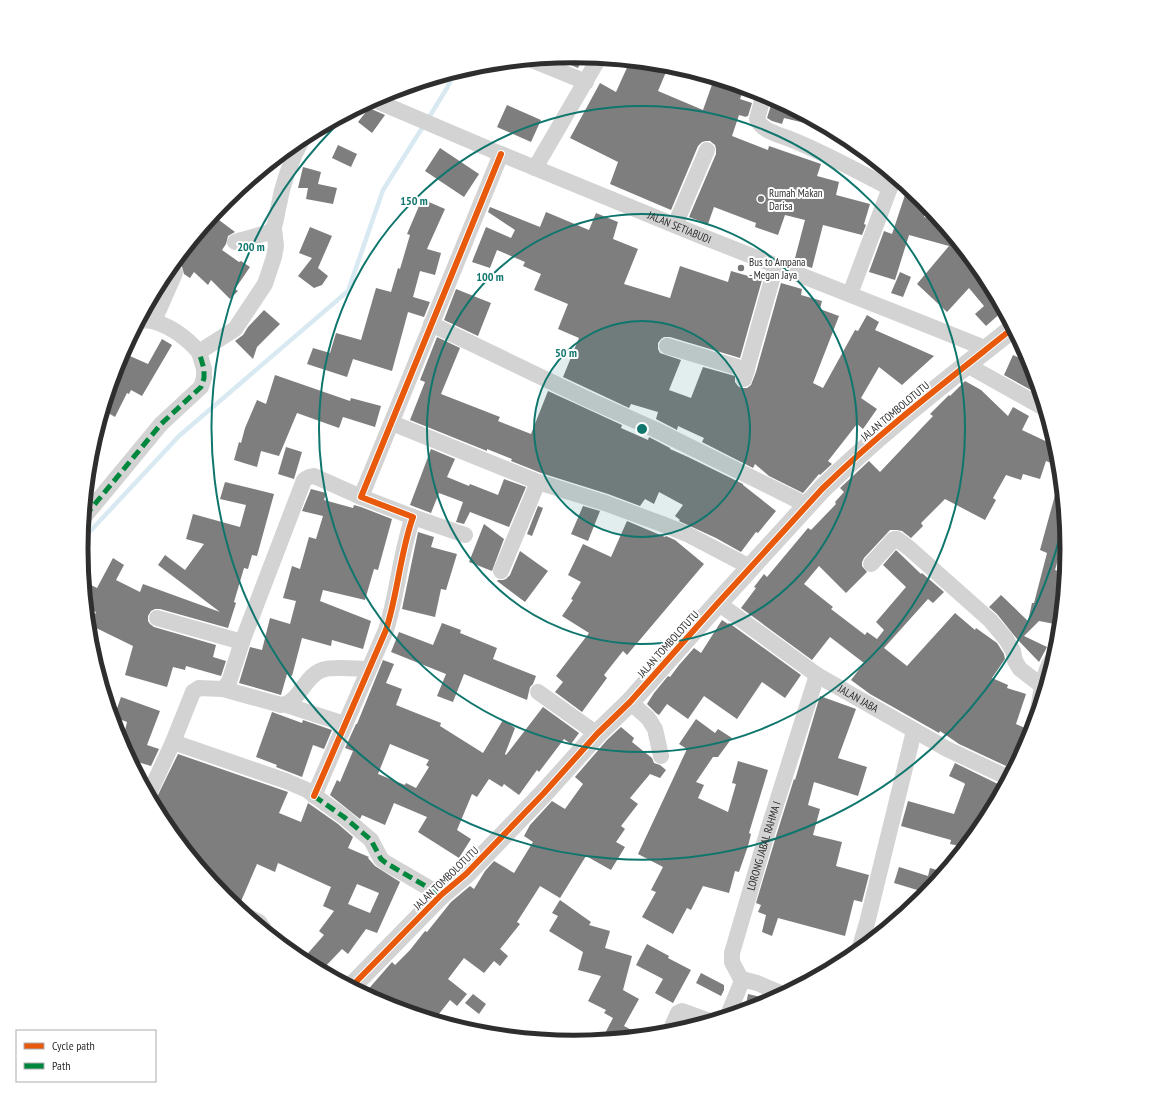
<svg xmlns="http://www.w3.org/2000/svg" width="1149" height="1098" viewBox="0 0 1149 1098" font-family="'PT Sans Narrow',sans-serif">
<rect width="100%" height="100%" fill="#fff"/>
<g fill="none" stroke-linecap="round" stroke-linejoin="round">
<path stroke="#d8e9f2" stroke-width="4.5" d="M428 119 447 88 454 73
M82 540 179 436 348 291 383 190 424 125"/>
</g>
<path fill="#7e7e7e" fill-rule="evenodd" d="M575 56 583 57 578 68 553 58Z
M630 61 647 63 666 72 658 91 703 110 714 79 744 88 740 99 752 103 748 116H747L746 117 739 115 732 136 768 150 769 146 821 164 817 176 839 182 836 195 870 204 864 224 866 225 862 235 823 225 812 268 794 262 805 220 785 215 778 235 755 227 756 223 714 207 708 224 689 217 716 154V149L715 145 710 141H706L702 142 698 146 671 210 610 184 618 162 570 138 600 83 616 92Z
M773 99 815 121 813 125 784 118 782 124 772 121 767 118Z
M507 105 541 120 531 142 497 127Z
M369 108 385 115 372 133 358 122Z
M338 145 357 154 351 167 332 158Z
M440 148 479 174 464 197 425 171Z
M303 167 321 172 318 184 337 188 333 204 306 199 308 188H298Z
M905 195 923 201 927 206 924 217 941 222 988 282 1003 311 986 326 975 314 984 306 969 288 947 312 917 284 949 246 909 235 895 280 869 272 884 231 892 234Z
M422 199 445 209 427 249 441 253 435 275 420 271 413 297 430 302 424 317 408 312 392 371 353 359 347 377 307 364 313 348 330 353 336 333 361 340 376 288 391 292 398 268 400 269 410 235 407 234Z
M490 207 540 227 546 212 589 230 596 213 618 222 613 239 638 249 624 284 670 298 680 266 728 282 731 271 762 280 740 358 670 337H664L661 339 658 343V349L660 353 681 360 669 390 691 398 703 367 735 376V382L738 386 741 388H747L751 385 756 372 781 283 802 289 801 295 822 301 820 309 839 316 813 383 823 388 855 330 858 331 867 315 879 322 875 330 934 356 902 385 879 367 861 398 877 409 863 429 857 424 828 461 832 464 820 475 819 474 803 493 769 476 755 464 753 468 702 442 704 438 678 426 677 430 656 419 658 412 631 404 629 408 563 377 579 338 558 329 568 304 534 290 541 274 523 266 525 262 497 250 490 268 472 262 486 227 511 238 515 230 488 212Z
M215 217 235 232 228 236 226 244 222 250 239 262 241 261 250 267 235 289 238 291 230 299 211 280 208 285 194 272 190 278 184 274 182 267 178 264H174L194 239 198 241Z
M310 227 332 236 318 268 328 276 322 285 314 288 298 276 312 258 299 253Z
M900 272 911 277 903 297 891 293Z
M456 289 491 303 478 336 444 320Z
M264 310 280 324 257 347 253 359 235 341 243 335 248 327Z
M437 337 460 348 441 394 500 417 498 421 531 434 548 391 622 425 621 428 648 440 649 437 670 448V449L688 457 743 484V485L776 511 758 533 756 532 741 552 716 538 679 521 680 520 675 516 683 505 659 492 654 504 645 499 640 506 608 494 541 473 511 461 512 459 487 449V451L410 420 425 382 420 380Z
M162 339 172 345 142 396 131 390 129 394 127 393 115 417 105 411 116 388 111 386 117 367 123 353 148 364Z
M1013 355 1031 363 1040 395 1004 375Z
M275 375 350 401 351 398 381 406 375 427 343 417 339 428 297 413 279 456 261 451 257 467 234 460 239 442 241 443 245 428 257 400 266 404Z
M965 381 981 390 1008 416 1013 407 1029 416 1022 430 1056 446 1059 466 1046 461 1040 479 1023 474 1021 480 1006 475 993 498 996 500 985 520 945 499 921 523 923 526 911 538 902 531 897 530H890L864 558 862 562V566L867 572 846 593 819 566 804 584 833 607 831 609 865 635 867 632 877 639 884 630 876 622 906 587 883 565 896 550 921 574 922 573 944 592 933 603 928 599 884 648 907 666 955 613 975 630 976 628 997 643 1004 654 1005 659 992 678 1008 685 1007 688 1026 694 1016 724 1025 728 1006 766 959 744 940 731 939 733 870 694 851 680 864 663 830 637 812 660 741 608 756 588 754 587 764 574 767 577 808 528 811 530 836 504 835 502 844 492 840 488 869 461 880 472 933 416 930 414 949 395 950 396Z
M286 447 302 452 294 479 278 474Z
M431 449 455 459 447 477 469 486 470 484 498 495 504 479 526 487 509 527 470 512 464 524 456 522 463 502 439 493 431 513 410 505Z
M1060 477 1066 531 1055 570 1065 573 1060 625 1039 621 1024 636 1047 647 1039 662 1017 639 997 614 989 607 1001 595 1028 621 1032 603H1034L1047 553 1040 550Z
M225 482 274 494 257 556 252 555 248 569 244 568 234 602 236 603 228 628 160 609H155L151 611 148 616V621L150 624 154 627 216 645 213 657 226 661 221 676 186 666 185 670 173 667 167 687 125 675 133 646 90 625 96 612 87 607 86 594 91 585 97 588 113 558 124 565 116 580 140 592 143 584 220 612 158 565 165 555 185 570 204 544 186 539 193 514 240 527 246 505 220 499Z
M311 489 326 493 324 500 353 508 354 505 361 507 392 519 378 570 374 569 365 600 323 590 320 601 371 621 363 649 332 640 331 646 302 638 292 676 287 674 281 695 239 683 250 647 262 650 270 618 290 624 296 601 283 598 292 566 300 569 309 537 316 539 323 516 302 511Z
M538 506 543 508 532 536 527 534Z
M583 506 600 511 588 541 571 534Z
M627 521 665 537 666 536 675 540 704 564 627 655 623 651 604 675 607 678 582 712 555 692 563 682 556 676 589 633 562 616 573 600 571 599 581 582 568 575 583 544 611 557Z
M484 524 504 539 492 571 469 562Z
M418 532 434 537 431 547 457 554 446 590 441 589 435 617 402 609Z
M520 551 548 571 525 602 497 581 498 580H503L506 579 510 575Z
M722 620 728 624 729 623 801 675 785 698 762 682 737 719 704 696 688 719 667 704 659 715 656 713 647 704 654 693 668 676 670 677 679 665 694 648 701 653Z
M442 623 461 630 460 633 497 648 493 659 536 676 533 684 530 687 527 700 464 674 453 702 437 696 446 674 391 652 399 632 433 645Z
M383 660 394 664 386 683 402 689 396 705 441 723 440 726 483 753 503 720 515 728 505 754 506 755 543 707 579 733 571 744 564 739 539 772 537 770 519 795 504 784 502 787 489 779 477 797 472 794 457 830 471 839 459 858 418 832 427 817 394 803 385 825 362 815 360 819 330 795 337 780 340 782 353 751 345 748 356 724H357ZM390 744 429 760 426 765 429 767 416 788 406 783 405 785 378 774Z
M820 696 856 709 838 758 867 767 858 796 814 782 808 805 820 809 813 835 842 842 836 866 869 875 862 902 854 900 845 936 778 918 772 936 762 932 766 915 758 912 761 905 756 903 777 833 794 779 795 780Z
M121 697 160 711 147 745 159 749 151 766 131 760 122 743 127 722 114 717Z
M272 712 302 723 303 720 332 730 324 749 313 745 302 777 276 767 277 765 256 757Z
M696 719 715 733 718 729 732 738 718 757H713L696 782 704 785 698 798 728 812 736 784 732 783 738 761 768 770 749 833 751 834 748 846 739 872 735 871 729 893 703 886 691 910 687 908 673 934 642 917 656 892 651 890 663 867 638 854 687 749 679 744Z
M621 727 634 738 632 742 652 758 654 763 660 765 666 770 660 778 650 774 630 798 638 804 621 826 625 829 616 842 625 847 611 870 586 856 560 898 540 886 517 922 520 924 500 949 508 956 500 966 494 961 484 973 464 958 448 979 467 994 457 1006 450 1000 435 1019 428 1017 414 1007 410 1012 386 1004 365 993 392 962 395 965 410 950 425 931 427 932 451 902 470 886 474 889 485 871 494 861 514 873 533 842 524 836 530 825 552 801 565 809 583 784 575 777 607 740Z
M178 754 288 792 279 813 301 822 308 803 338 824 353 837 348 848 369 857 368 858 375 866 400 882 377 933 366 929 348 954 342 949 322 970 302 960 324 935 319 931 334 911 323 906 331 887 278 863 275 872 257 864 239 906 233 903 226 897 164 823 155 805 156 799ZM357 884 379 893 370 913 348 904Z
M955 763 1004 787 984 823 964 847 950 844 951 840 901 826 908 801 954 814 965 784 964 783 949 776Z
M899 867 928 876 930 868 944 872 922 899 924 892 894 883Z
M560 900 591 922 589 925 610 931 605 948 632 956 623 990 639 999 624 1026 641 1035 602 1039 613 1018 604 1013 606 1010 588 1001 601 976 578 970 583 952 549 931 558 916 552 913Z
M647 944 669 956 668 958 691 970 673 1003 655 993 663 979 636 965Z
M701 973 724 985V990L721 996 696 983Z
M473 994 486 1004 479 1014 465 1003Z
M748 994 770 999 772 1000 763 1005 745 1010Z"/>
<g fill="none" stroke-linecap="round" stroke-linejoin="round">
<g stroke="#d3d3d3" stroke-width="16">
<path d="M532 60 586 82"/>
<path d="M764 94 757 119C761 131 780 135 790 139 825 153 857 171 890 188"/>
<path id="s1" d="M374 100 501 154 701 236 917 321 987 349"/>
<path d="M535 168 599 58"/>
<path d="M675 225 707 150"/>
<path d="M241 240 235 242 270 232C276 227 276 217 278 209 282 185 291 160 303 138"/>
<path d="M850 294 894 177"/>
<path d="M145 320C166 322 186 337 199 352L235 329 265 284 274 257 276 246 274 229"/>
<path d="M142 321 150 319 157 314 175 273"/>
<path d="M431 324 589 400 654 429 807 505"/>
<path d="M667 346 747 370"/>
<path d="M967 365 1044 408"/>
<path d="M744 379 776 265"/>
<path d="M392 423 538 482 605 503 662 524 687 534 750 567"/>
<path d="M85 516 161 424 201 387 204 378V369L199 352"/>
<path d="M413 517 465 535"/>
<path d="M871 564 894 539H897L909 548 990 620 1006 639 1013 651 1015 661 1020 669 1042 686"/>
<path d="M501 571 538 482"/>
<path id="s2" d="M718 603 817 675 947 749 1009 778"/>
<path d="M157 618 242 642"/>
<path d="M223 689 281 705C299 704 304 676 322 670 332 666 356 669 368 669"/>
<path d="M538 692 597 734"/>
<path d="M630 702 648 718 655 729 661 756"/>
<path d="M286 705 345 724"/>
<path d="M1037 715C1040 701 1043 667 1054 658"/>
<path d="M173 742 286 781 307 790 344 817 371 840 381 859 386 863 441 895"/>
<path d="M149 794 173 742 193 692 199 688 223 689 229 682 242 642 304 480 309 477 314 476 361 497"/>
<path d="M314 796 386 630C398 593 400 553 413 517L361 497 501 154"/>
<path d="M251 918 259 922 264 929"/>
<path d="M859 950 868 919 914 731"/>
<path d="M742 979 757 983 783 994"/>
<path id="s3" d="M728 1015 742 981 732 962V953L768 830 817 675"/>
<path d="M669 1033 678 1013 682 1011 710 1021"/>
</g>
<path stroke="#d3d3d3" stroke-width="20" d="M352 986 441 895 466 874 544 793 597 734 630 702 718 603 822 489C881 431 948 380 1013 328"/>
<path stroke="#00873e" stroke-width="5" stroke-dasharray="10 5" stroke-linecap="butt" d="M85 516 161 424 201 387 204 378V369L199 352
M314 796 344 817 371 840 381 859 386 863 441 895"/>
<defs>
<path id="cycleway" d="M314 796 386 630C398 593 400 553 413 517L361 497 501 154
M352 986 441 895 466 874 544 793 597 734 630 702 718 603 822 489C881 431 948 380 1013 328"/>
</defs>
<use href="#cycleway" stroke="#fff" stroke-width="8"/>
<use href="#cycleway" stroke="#e8590c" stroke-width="6"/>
</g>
<circle cx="642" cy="429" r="108" fill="#0f766e" fill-opacity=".12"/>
<g fill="none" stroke="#0f766e" stroke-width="2">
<circle cx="642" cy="429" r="108"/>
<circle cx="642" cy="429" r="215"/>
<circle cx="642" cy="429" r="323"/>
<path d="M1064 519A431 431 0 1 1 348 114"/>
</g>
<g fill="#777" stroke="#fff" stroke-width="1.5">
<circle cx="761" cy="199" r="4"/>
<circle cx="741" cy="268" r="4"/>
</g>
<g text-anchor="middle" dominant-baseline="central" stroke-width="4" stroke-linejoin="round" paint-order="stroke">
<g font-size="11" fill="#2e2e2e" stroke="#fff" text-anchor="start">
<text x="769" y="193">Rumah Makan<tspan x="769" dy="13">Darisa</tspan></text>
<text x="749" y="262">Bus to Ampana<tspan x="749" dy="13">- Megan Jaya</tspan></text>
</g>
<g font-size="11" fill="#2e2e2e" stroke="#fff">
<text stroke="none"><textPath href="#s1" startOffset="331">JALAN SETIABUDI</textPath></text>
<text transform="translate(895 411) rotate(-40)">JALAN TOMBOLOTUTU</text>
<text transform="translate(668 644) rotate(-48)">JALAN TOMBOLOTUTU</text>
<text stroke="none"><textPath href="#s2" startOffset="170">JALAN JABA</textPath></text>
<text stroke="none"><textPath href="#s3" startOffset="179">LORONG JABAL RAHMA I</textPath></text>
<text transform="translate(446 878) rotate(-44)">JALAN TOMBOLOTUTU</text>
</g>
</g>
<path d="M0 0H1149V1098H0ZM88 549a486 486 0 1 1 972 0a486 486 0 1 1-972 0Z" fill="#fff" fill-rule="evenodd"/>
<path fill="none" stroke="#2e2e2e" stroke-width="5" d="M88 549a486 486 0 1 1 972 0a486 486 0 1 1-972 0Z"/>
<circle cx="642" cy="429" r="6" fill="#0f766e" stroke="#fff" stroke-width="2"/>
<g font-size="12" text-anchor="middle" font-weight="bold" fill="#0f766e" stroke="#fff" stroke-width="4" stroke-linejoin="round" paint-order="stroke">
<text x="414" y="205">150 m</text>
<text x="251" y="251">200 m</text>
<text x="490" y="281">100 m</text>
<text x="566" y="357">50 m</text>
</g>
<rect x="16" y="1030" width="140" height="52" fill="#ffffff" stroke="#ababab"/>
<rect x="24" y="1043" width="20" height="6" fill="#e8590c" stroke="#ababab"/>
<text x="52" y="1050" font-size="12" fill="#2e2e2e">Cycle path</text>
<rect x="24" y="1063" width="20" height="6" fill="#00873e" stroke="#ababab"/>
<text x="52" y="1070" font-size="12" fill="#2e2e2e">Path</text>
</svg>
